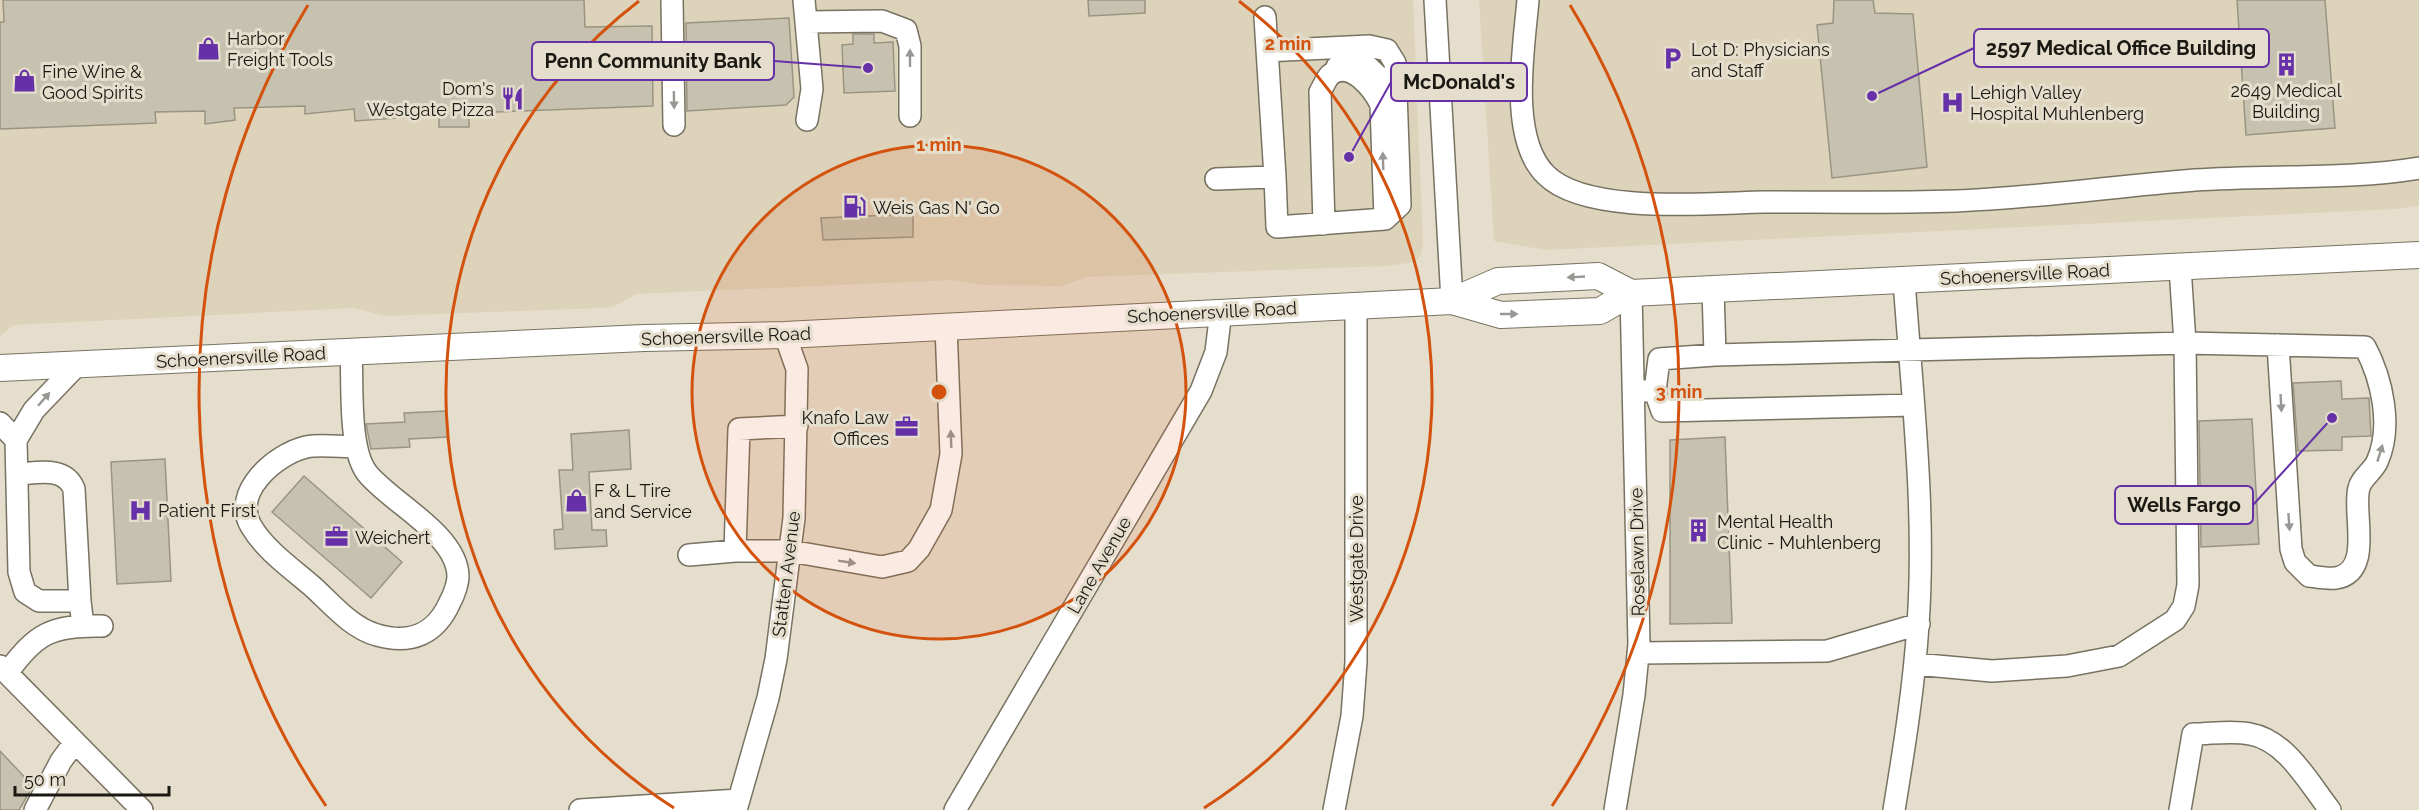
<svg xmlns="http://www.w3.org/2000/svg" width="2419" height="810" viewBox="0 0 2419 810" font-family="Raleway,sans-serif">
<rect width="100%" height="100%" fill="#e5decd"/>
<path fill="#ddd3ba" d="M0 0H1413L1423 245 1421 254 1415 262 1387 266 1087 277 1061 286 982 285 953 280 636 294 613 307 600 308 386 316 354 308 14 325 0 336Z
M1479 0H2419V205L2397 209 1546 250 1494 241Z"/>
<path fill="#c7c1af" stroke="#9a9483" stroke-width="1.5" d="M3 0H584L585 27 652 26 653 106 469 113V127H439V115L355 121 354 109 305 114V106L234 108 235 120 205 124V111L155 112 156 123 0 129V22H4Z
M1088 0H1145V13L1089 16Z
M1834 0H1873L1875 13 1913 14 1927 167 1832 178 1817 25 1833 23Z
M2237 0H2325L2335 128 2246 135Z
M789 18 794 97 786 105 687 111 686 23Z
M853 34H874V43L893 42 895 91 844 93 842 45 853 44Z
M913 214V237L823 240 821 218Z
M2341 381 2342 399 2369 398 2371 436 2342 437V450L2298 451 2293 383Z
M446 411 448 437 409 439 410 447 371 449 366 424 405 422 404 413Z
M2252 419 2259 544 2201 547 2199 421Z
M629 430 631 469 589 472 592 530H606L607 546 555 549 554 530 563 529 559 470H573L571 434Z
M1725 437 1732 623 1670 624V440Z
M165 459 171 581 117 584 111 462Z
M304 476 402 562 371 598 272 512Z
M0 751 33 786 19 810H0Z"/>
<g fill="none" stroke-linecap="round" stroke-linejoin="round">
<defs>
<path id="minor" d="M672 0 674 125
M804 0 812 89 807 120
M1435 0 1452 301
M1528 0C1524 48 1508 138 1546 175 1586 215 1710 203 1764 202 1828 202 1892 203 1956 201 2036 198 2116 186 2195 180 2269 175 2347 180 2419 168
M806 22 882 21 906 30 910 46V116
M1267 51 1369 46 1387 50 1395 63 1400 205 1385 219 1277 227 1275 177
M1337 67 1352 58 1361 60 1383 81 1384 93
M1216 179 1275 177 1265 17
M1324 224 1320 92C1323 87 1326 79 1330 75 1350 58 1374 90 1381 105L1385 219
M2180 267 2185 343 2365 347C2382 379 2393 427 2377 462 2373 471 2361 478 2359 488 2352 511 2374 572 2336 578 2328 579 2318 577 2309 576L2295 562 2291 549 2278 345
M1713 289 1715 355
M351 352C353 383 348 448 367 473 391 503 457 534 458 576 458 583 454 595 450 602 436 634 411 645 377 635 351 628 331 603 312 586 291 568 265 550 251 526 231 492 276 454 306 447 321 444 340 447 356 447
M78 364 34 410 16 440 19 572 25 592 39 601H80L83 626
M1641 391H1655L1662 411 1913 405
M1655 391 1659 359 1715 355 2185 343 2188 585 2184 606 2175 620 2119 656 2067 666 1992 671 1915 664
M0 423 16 440
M797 426 739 429 735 551H790L882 567 908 561 919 549 941 510 951 454 946 327
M17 474C38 473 65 466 74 489L80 601
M689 555 735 551
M1638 653 1827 651 1919 624
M0 666 142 810
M7 673C37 633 51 625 102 626
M35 810 61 761 75 742
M580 810 739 800
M736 810 768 698 776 659 794 518 797 369 785 335
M955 810 1201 391 1216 352 1221 311
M1334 810 1352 716 1356 662V305
M1615 810 1634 695 1639 644 1631 293
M1894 810C1904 749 1914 687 1918 625 1926 510 1912 394 1904 280
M2180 810 2193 734C2211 734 2232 730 2250 734 2286 740 2309 783 2330 810"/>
<path id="major" d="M1452 301 1498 281 1598 276 1631 293
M0 368 644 338 785 335 1452 301 1501 315 1600 311 1631 293 2419 255"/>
</defs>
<use href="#minor" stroke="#787262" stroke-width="24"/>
<use href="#major" stroke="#787262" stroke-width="28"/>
<use href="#minor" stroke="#fff" stroke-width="21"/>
<use href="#major" stroke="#fff" stroke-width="26"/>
</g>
<defs><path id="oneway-solid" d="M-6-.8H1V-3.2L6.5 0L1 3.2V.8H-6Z" transform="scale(1.5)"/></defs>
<g fill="#989794">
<use href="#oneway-solid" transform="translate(910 58) rotate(-90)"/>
<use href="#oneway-solid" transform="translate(674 100) rotate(89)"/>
<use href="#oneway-solid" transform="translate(1383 161) rotate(-92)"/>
<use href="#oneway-solid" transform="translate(1576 277) rotate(177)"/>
<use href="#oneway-solid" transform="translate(1509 314)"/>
<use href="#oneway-solid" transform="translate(44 399) rotate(-49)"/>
<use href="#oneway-solid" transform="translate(2281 403) rotate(87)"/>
<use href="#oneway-solid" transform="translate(951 439) rotate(-92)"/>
<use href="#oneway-solid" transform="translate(2380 453) rotate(-73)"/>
<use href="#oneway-solid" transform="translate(2289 522) rotate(86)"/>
<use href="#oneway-solid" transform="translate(847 562) rotate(9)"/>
</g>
<circle cx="939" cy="392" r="247" fill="#d3520d" fill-opacity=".12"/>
<g fill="none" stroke="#d3520d" stroke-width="3">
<circle cx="939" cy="392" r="247"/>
<path d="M674 808A493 493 0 0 1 639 1M1239 1A493 493 0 0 1 1204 808"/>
<path d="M326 806A740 740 0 0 1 308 5M1570 5A740 740 0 0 1 1552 806"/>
</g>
<defs>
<symbol id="shop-bare" viewBox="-9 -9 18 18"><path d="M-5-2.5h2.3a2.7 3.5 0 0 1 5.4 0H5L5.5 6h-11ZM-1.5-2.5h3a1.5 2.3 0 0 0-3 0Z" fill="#6631a8" stroke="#e5decd" stroke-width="2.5" paint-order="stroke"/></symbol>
<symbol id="parking-bare" viewBox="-9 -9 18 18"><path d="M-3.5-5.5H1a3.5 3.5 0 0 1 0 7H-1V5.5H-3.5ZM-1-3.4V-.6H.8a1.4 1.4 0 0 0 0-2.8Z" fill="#6631a8" stroke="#e5decd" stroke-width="2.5" paint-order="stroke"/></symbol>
<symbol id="building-bare" viewBox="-9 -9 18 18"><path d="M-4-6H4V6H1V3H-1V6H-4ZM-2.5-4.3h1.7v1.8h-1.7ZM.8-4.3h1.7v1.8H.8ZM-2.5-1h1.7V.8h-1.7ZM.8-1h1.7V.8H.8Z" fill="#6631a8" stroke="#e5decd" stroke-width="2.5" paint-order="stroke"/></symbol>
<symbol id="restaurant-bare" viewBox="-9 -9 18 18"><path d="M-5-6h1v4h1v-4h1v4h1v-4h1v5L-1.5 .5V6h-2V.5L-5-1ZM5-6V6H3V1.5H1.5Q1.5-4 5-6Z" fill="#6631a8" stroke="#e5decd" stroke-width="2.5" paint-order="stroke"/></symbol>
<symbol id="hospital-bare" viewBox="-9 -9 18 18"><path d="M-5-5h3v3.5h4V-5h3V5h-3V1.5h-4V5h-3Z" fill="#6631a8" stroke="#e5decd" stroke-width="2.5" paint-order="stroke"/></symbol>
<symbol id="fuel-bare" viewBox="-9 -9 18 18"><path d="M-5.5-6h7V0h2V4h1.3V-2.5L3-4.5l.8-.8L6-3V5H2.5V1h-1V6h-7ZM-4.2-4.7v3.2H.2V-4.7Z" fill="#6631a8" stroke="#e5decd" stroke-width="2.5" paint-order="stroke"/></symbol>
<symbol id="office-bare" viewBox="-9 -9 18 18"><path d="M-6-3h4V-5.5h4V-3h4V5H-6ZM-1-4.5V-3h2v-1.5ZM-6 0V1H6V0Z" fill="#6631a8" stroke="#e5decd" stroke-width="2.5" paint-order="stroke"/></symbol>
</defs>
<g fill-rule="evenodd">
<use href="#shop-bare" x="192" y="32" width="33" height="33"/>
<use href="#parking-bare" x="1656" y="42" width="33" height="33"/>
<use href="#building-bare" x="2270" y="48" width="33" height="33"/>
<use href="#shop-bare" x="8" y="64" width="33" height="33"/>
<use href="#restaurant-bare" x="496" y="82" width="33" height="33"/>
<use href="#hospital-bare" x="1936" y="86" width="33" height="33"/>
<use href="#fuel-bare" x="838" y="190" width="33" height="33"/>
<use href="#office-bare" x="890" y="410" width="33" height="33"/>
<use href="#shop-bare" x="560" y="484" width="33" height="33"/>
<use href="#hospital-bare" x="124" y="494" width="33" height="33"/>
<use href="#building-bare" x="1682" y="514" width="33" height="33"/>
<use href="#office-bare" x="320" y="520" width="33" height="33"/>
</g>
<g text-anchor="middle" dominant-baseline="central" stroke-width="6" stroke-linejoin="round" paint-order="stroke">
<g font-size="18" fill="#1a1812" stroke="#e5decd" text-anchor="start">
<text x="227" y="38">Harbor<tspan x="227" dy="21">Freight Tools</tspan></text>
<text x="1691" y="49">Lot D: Physicians<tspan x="1691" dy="21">and Staff</tspan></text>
<text x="42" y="71">Fine Wine &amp;<tspan x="42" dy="21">Good Spirits</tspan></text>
<text x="494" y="88" text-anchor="end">Dom's<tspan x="494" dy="21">Westgate Pizza</tspan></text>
<text x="2286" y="90" text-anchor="middle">2649 Medical<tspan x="2286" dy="21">Building</tspan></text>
<text x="1970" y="92">Lehigh Valley<tspan x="1970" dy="21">Hospital Muhlenberg</tspan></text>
<text x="873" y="207">Weis Gas N' Go</text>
<text x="889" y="417" text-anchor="end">Knafo Law<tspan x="889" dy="21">Offices</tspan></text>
<text x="594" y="490">F &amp; L Tire<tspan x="594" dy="21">and Service</tspan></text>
<text x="158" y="510">Patient First</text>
<text x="1717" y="521">Mental Health<tspan x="1717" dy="21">Clinic - Muhlenberg</tspan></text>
<text x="355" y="537">Weichert</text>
</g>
<g font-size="18" fill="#1a1812" stroke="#e5decd">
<text transform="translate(2025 274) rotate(-3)">Schoenersville Road</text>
<text transform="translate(1212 312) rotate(-3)">Schoenersville Road</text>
<text transform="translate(726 336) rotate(-2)">Schoenersville Road</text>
<text transform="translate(241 357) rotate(-3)">Schoenersville Road</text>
<text transform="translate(1637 552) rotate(-91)">Roselawn Drive</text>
<text transform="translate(1356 559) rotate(-90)">Westgate Drive</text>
<text transform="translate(1099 565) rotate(-60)">Lane Avenue</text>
<text transform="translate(786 574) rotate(-83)">Statten Avenue</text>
</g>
</g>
<circle cx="939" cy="392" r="9" fill="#d3520d" stroke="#e5decd" stroke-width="3"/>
<g font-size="18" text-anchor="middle" font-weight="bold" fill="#d3520d" stroke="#e5decd" stroke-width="6" stroke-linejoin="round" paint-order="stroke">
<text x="1288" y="50">2 min</text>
<text x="939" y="151">1 min</text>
<text x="1679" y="398">3 min</text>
</g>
<path fill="none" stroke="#6631a8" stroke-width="2" d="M1872 96L1974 48M868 68L774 61M1349 157L1391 82M2332 418L2253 505"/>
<g fill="#6631a8" stroke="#e5decd" stroke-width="2">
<circle cx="1872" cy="96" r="6"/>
<circle cx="868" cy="68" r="6"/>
<circle cx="1349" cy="157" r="6"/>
<circle cx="2332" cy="418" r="6"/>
</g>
<g fill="#e5decd" stroke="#6631a8" stroke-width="2">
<rect x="1974" y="29" width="295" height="38" rx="6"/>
<rect x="532" y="42" width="242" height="38" rx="6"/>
<rect x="1391" y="63" width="136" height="38" rx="6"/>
<rect x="2115" y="486" width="138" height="38" rx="6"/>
</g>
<g font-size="20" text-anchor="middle" font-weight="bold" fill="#1a1812">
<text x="2121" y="55">2597 Medical Office Building</text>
<text x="653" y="68">Penn Community Bank</text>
<text x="1459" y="89">McDonald's</text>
<text x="2184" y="512">Wells Fargo</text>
</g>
<path d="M15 786v9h154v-9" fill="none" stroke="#1a1812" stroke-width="3"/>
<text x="24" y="786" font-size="18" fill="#1a1812" stroke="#e5decd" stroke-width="4.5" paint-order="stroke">50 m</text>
</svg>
